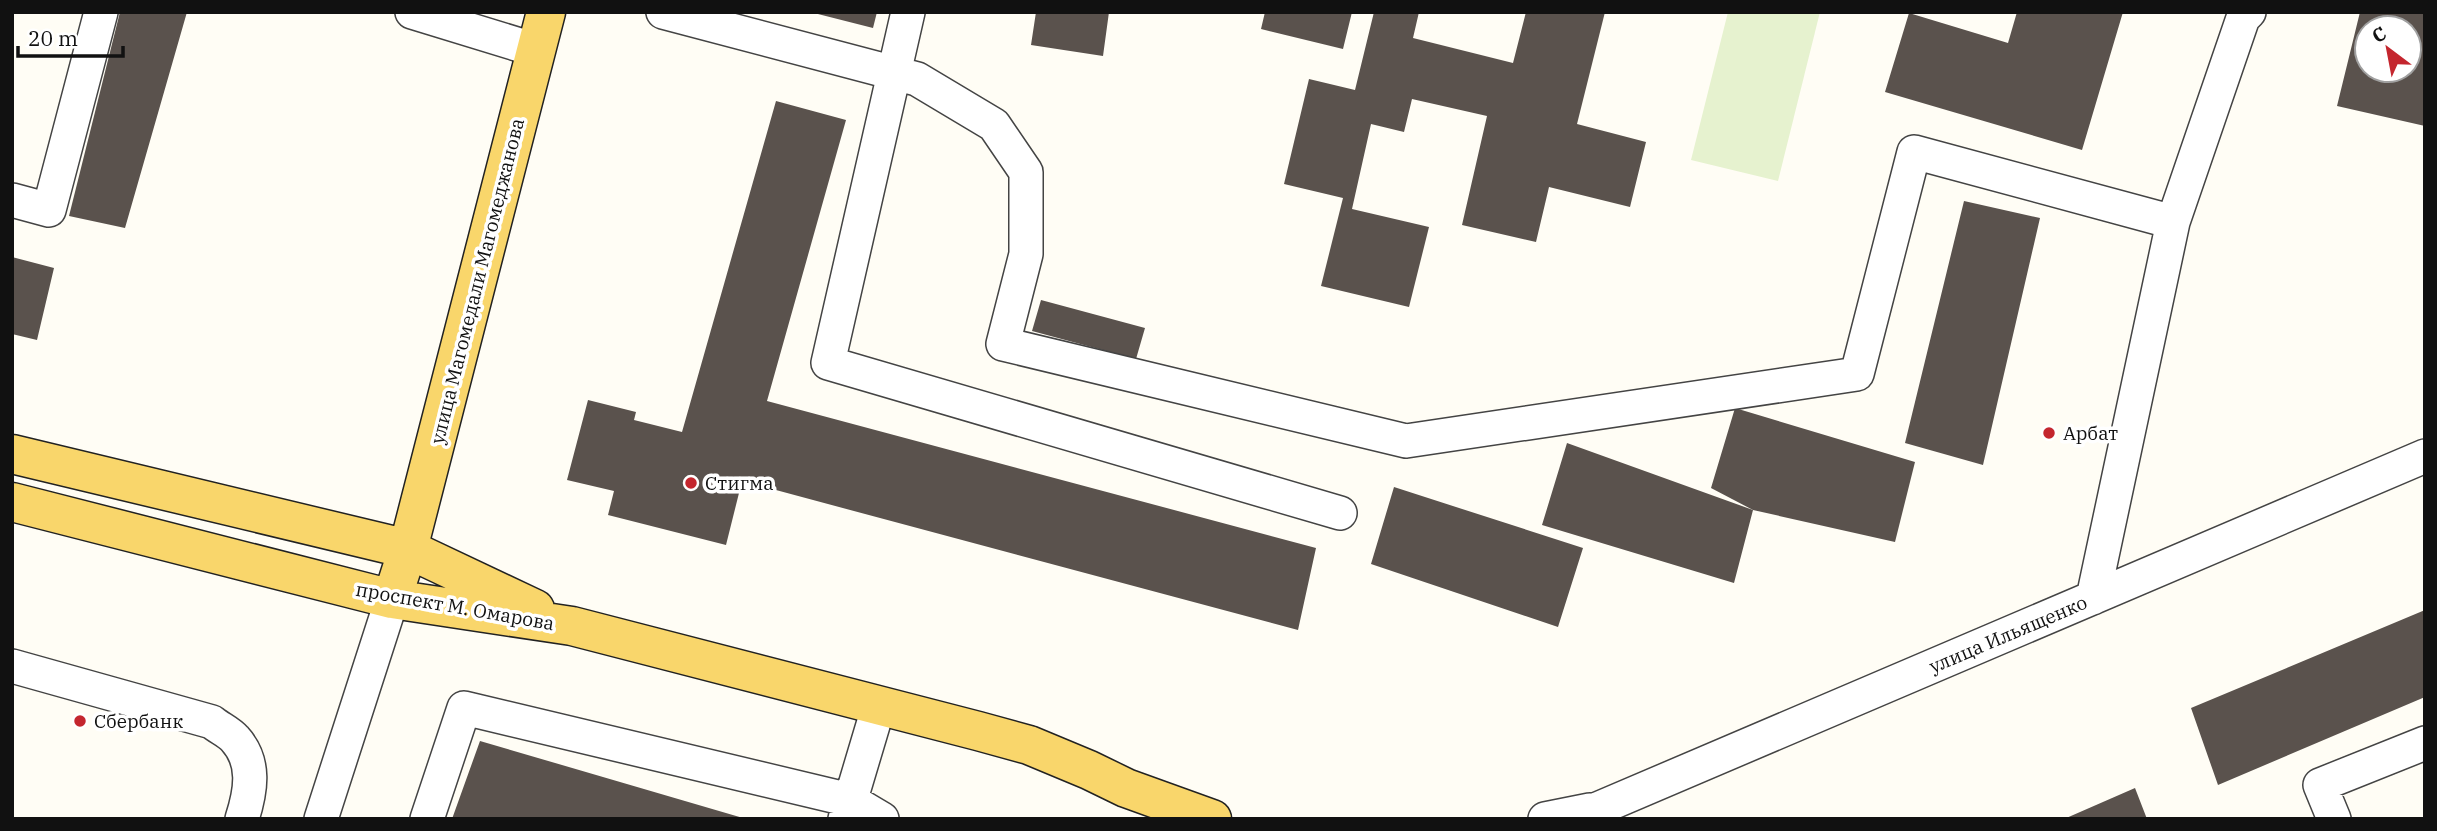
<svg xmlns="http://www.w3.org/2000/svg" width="2437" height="831" viewBox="0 0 2437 831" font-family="'IBM Plex Serif',serif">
<rect width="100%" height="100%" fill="#fffdf5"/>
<path fill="#e6f2cf" d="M1728 12H1820L1778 181 1691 160Z"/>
<path fill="#5a524d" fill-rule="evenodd" d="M120 12H187L125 228 69 216Z
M810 12H877L873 28Z
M1036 12H1109L1103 56 1031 45Z
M1265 12H1352L1343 49 1261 29Z
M1374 12H1419L1413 38 1513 63 1526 12H1605L1577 124 1646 142 1630 207 1549 187 1536 242 1462 225 1487 116 1412 99 1404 132 1371 124 1352 209 1429 227 1409 307 1321 286 1343 198 1284 184 1309 79 1355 90Z
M2017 12H2123L2082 150 1885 92 1909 13 2008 43Z
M2360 12H2425V126L2337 106ZM2367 28H2409V70H2367Z
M776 101 846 120 767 401 1316 548 1298 630 742 481 726 545 608 515 614 491 567 480 588 400 636 412 634 420 682 432Z
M1964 201 2040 218 1983 465 1905 443Z
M12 257 54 268 37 340 12 334Z
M1041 300 1145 328 1136 359 1032 331Z
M1735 408 1915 462 1895 542 1753 510 1734 583 1542 525 1567 443 1753 510 1711 488Z
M1394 487 1583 548 1558 627 1371 564Z
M2425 610V697L2218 785 2191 708Z
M480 741 743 818V819H452Z
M2135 788 2147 819H2064Z"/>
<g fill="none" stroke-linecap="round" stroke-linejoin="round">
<defs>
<path id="minor" d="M412 12 536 50
M663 12 917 79 994 125 1026 172V254L1003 344 1406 441 1857 374 1914 152 2173 222 2093 598
M908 12 828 363 1340 513
M12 200 49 210 101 12
M2173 222 2243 18 2249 12
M12 666 212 722C219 728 229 732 235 739 256 762 251 791 242 819
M321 819 392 599
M427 819 464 708 850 800 882 819
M845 819 879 705
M1545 819 1590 810
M1574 819 2425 456
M2334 819 2320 785 2425 743"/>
<path id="major" d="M12 454 408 549 535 609
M12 502 392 599 572 626 978 731 1029 745 1089 770 1126 788 1212 819
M392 599 408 549 546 12"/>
</defs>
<use href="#minor" stroke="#444" stroke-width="36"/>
<use href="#major" stroke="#222" stroke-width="41"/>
<use href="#minor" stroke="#fff" stroke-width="33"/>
<use href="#major" stroke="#f9d66b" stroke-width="38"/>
</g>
<g fill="#c4262e" stroke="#fff" stroke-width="2.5">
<circle cx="2049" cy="433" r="7"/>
<circle cx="691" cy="483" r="7"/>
<circle cx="80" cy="721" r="7"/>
</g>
<g text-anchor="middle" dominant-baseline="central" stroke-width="7" stroke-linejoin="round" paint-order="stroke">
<g font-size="19" fill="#111" stroke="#fff">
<text transform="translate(477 281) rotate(-76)">улица Магомедали Магомеджанова</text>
<text transform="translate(455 606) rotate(10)">проспект М. Омарова</text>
<text transform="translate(2008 634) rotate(-23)">улица Ильященко</text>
</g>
<g font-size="19" fill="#111" stroke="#fff" text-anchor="start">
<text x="2063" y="433">Арбат</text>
<text x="705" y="483">Стигма</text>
<text x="94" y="721">Сбербанк</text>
</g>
</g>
<rect width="2437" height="831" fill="none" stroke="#111111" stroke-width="28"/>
<g transform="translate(2388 49) rotate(328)"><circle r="33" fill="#ffffff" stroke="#a0a0a0" stroke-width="2"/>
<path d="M0-5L12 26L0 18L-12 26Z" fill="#c4262e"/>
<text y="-10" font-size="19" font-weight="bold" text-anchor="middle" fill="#111111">С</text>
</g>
<path d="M18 46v10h105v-10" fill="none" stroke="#111111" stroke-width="3.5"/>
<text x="28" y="46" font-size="21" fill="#111111" stroke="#ffffff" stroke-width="5" paint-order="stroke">20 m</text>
</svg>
